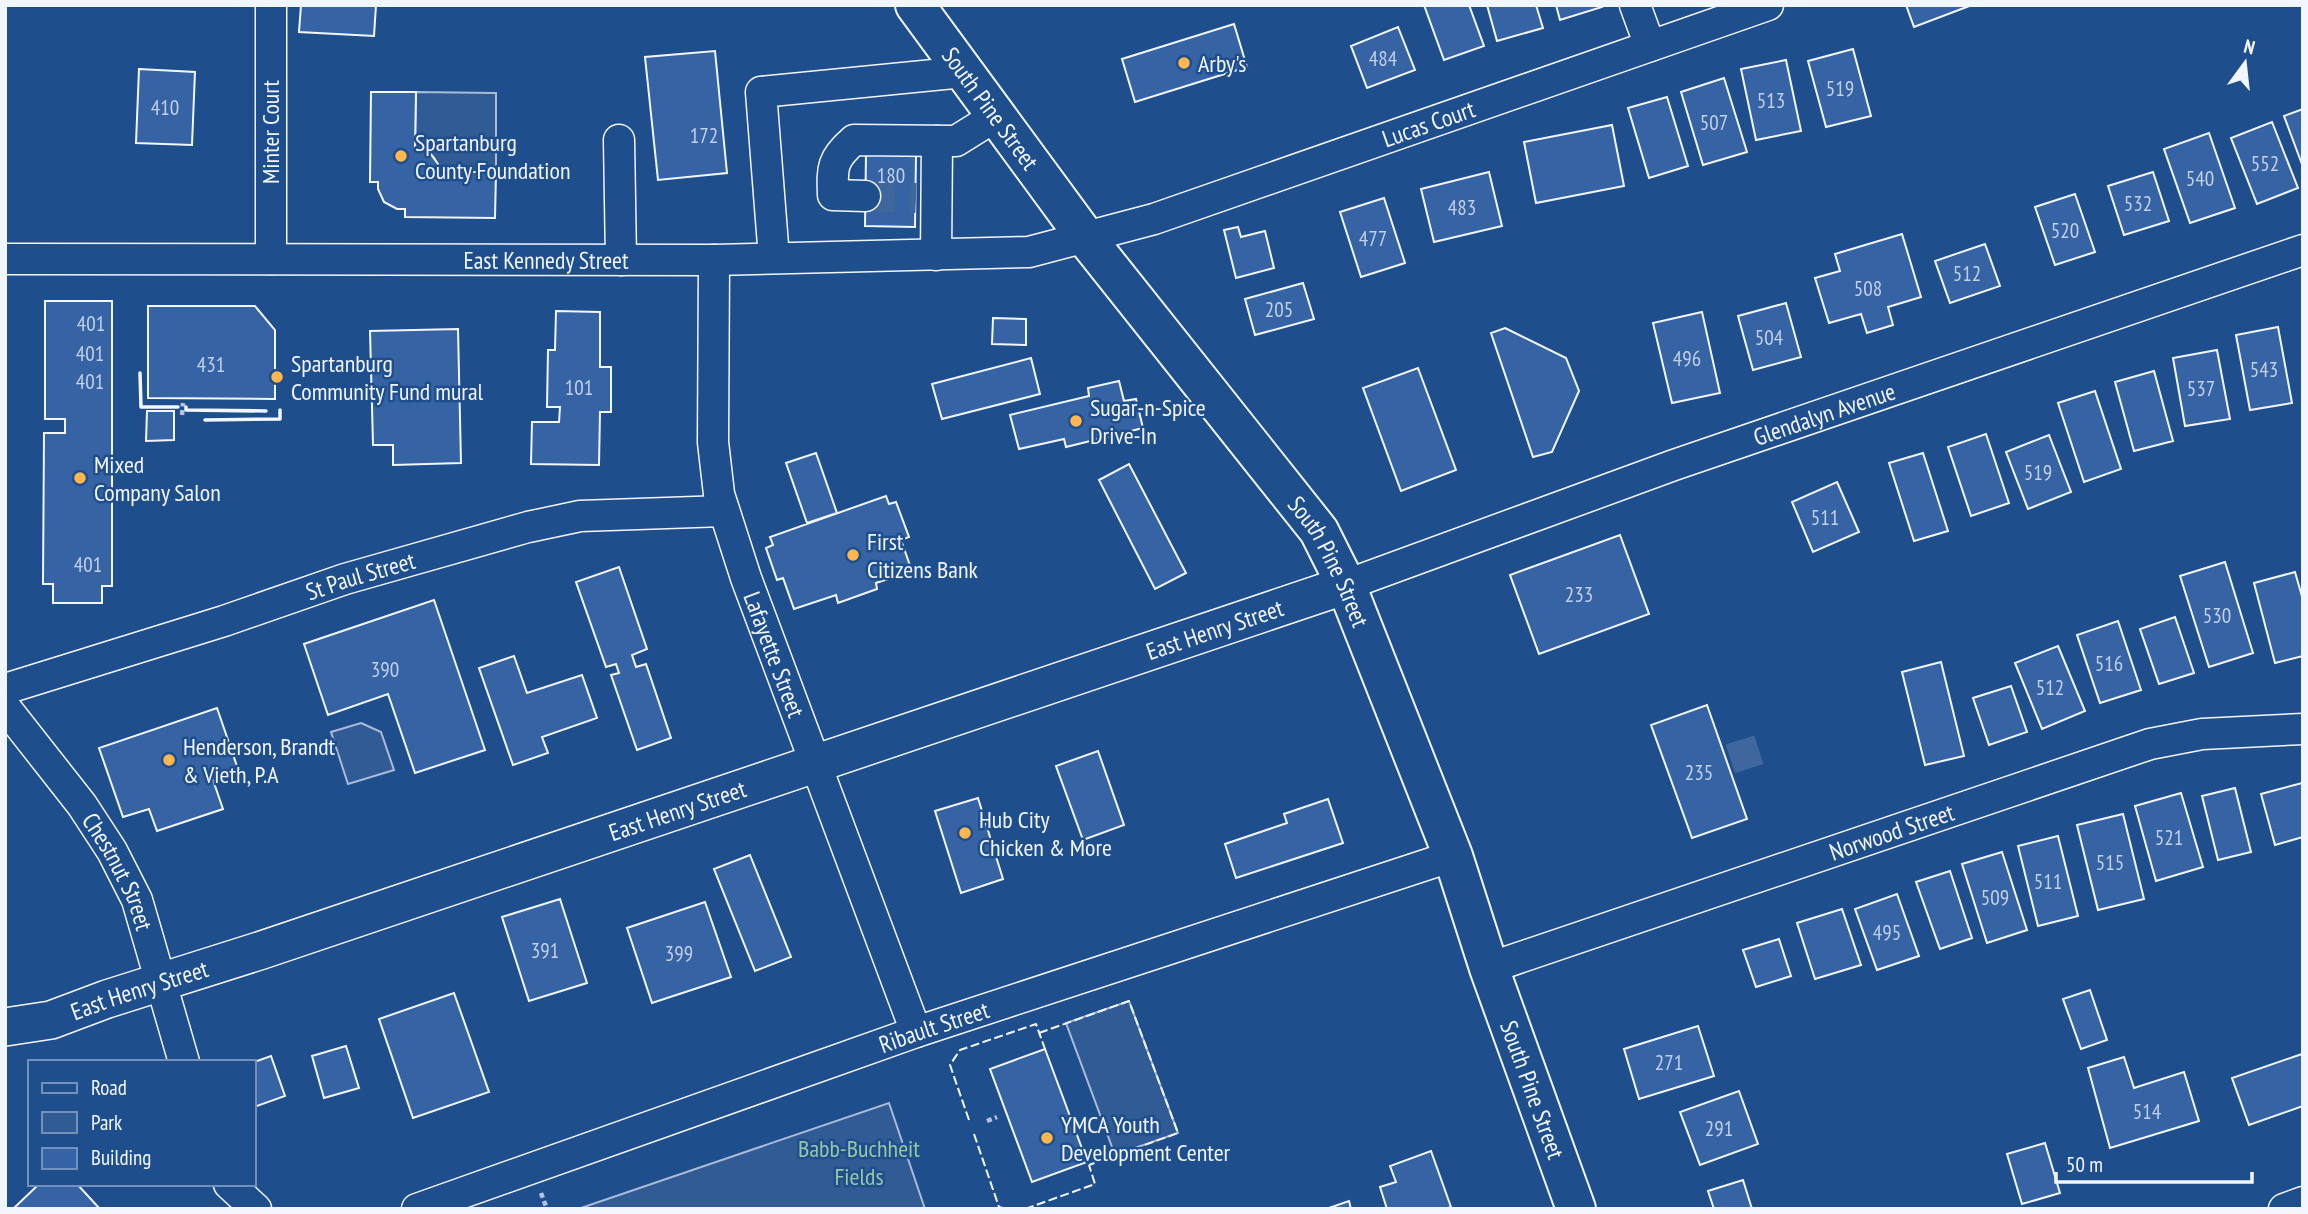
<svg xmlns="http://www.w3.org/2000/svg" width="2308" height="1214" viewBox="0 0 2308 1214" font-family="'PT Sans Narrow',sans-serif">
<rect width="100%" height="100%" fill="#1f4e8c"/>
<path fill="#305b95" stroke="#a8bbd7" stroke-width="2" d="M416 92 496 93V172H438C438 157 429 149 415 149Z
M361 723 381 732 394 770 348 784 331 732Z
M1129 1001 1178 1133 1115 1155 1066 1023Z
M889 1103 925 1209H578Z"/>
<path fill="#3563a3" stroke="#f2f6ff" stroke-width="2" d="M301 5H376L374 36 299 32Z
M1424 5H1469L1484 46 1444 60Z
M1487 5H1536L1543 28 1497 41Z
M1556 5H1601L1602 7 1560 20Z
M1906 5H1972L1914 27Z
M1234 24 1247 67 1135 102 1122 59Z
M1398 27 1415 70 1367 88 1351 46Z
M1853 49 1871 116 1826 127 1808 61Z
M715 51 727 173 658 180 645 57Z
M1786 60 1801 131 1756 140 1741 69Z
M139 69 195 72 192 145 136 143Z
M1724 78 1747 152 1703 165 1681 92Z
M371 92H416L415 149H423L430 153 438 164V172H496L495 218 405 217V209H397L384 202 378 189V182H370Z
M1667 97 1688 166 1649 178 1628 108Z
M2303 109V167L2284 116Z
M2272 122 2298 188 2257 204 2231 138Z
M1612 125 1624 186 1536 203 1524 142Z
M2209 133 2235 208 2190 223 2164 149Z
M866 154 916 155 915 227 865 226Z
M1489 172 1502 226 1434 242 1421 189Z
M2153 172 2169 221 2124 235 2108 186Z
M2075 194 2095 252 2055 265 2035 207Z
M1384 198 1405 263 1361 277 1340 212Z
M1238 227 1241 237 1265 231 1274 268 1236 278 1224 230Z
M1902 234 1921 297 1888 307 1893 325 1867 333 1861 314 1829 323 1815 278 1840 271 1835 254Z
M1985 244 2000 286 1950 303 1935 261Z
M1303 283 1314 319 1255 335 1245 299Z
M45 301H112V586H102V603H53V584H43L44 433H65V419H45Z
M1786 303 1801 357 1753 370 1738 316Z
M148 306H255L275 330V399L148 398Z
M556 311 600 312V367H611V412H600L599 465 531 464 532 422H559L560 407H547L548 350H555Z
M1702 312 1720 393 1672 403 1653 323Z
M993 318 1026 319V345L992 344Z
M2278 327 2292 403 2250 410 2236 335Z
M1505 328 1566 358 1579 391 1552 452 1533 457 1491 333Z
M458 329 461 463 393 465V445H373L370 331Z
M2217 350 2230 419 2185 426 2173 358Z
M1031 358 1040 394 942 419 932 384Z
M1418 368 1456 470 1401 491 1363 388Z
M2154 371 2173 441 2134 451 2115 382Z
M1119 381 1124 401 1136 399 1143 428 1066 447 1064 439 1019 449 1010 415 1089 396 1088 388Z
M2095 391 2121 469 2084 482 2058 403Z
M147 411H174V440L146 441Z
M1986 434 2009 503 1971 516 1948 447Z
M2049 435 2071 492 2028 509 2006 452Z
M816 453 837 513 807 523 786 463Z
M1923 453 1948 531 1914 541 1889 463Z
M1129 464 1186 573 1155 589 1099 480Z
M1837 482 1859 532 1813 552 1792 502Z
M886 496 889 504 896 502 909 537 901 540 912 571 876 583 877 589 838 603 836 595 794 609 783 578 777 580 766 548 773 545 770 537Z
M1620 535 1649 614 1539 654 1510 575Z
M2225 562 2253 653 2209 667 2180 576Z
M619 567 647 649 632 655 636 667 646 664 671 738 637 750 611 675 619 673 616 664 606 667 576 582Z
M2295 572 2303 600V656L2275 663 2254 583Z
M434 600 485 750 415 773 388 694 328 715 304 644Z
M2175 617 2194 673 2159 684 2140 629Z
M2118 621 2141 690 2100 703 2077 635Z
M2058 646 2085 711 2042 729 2015 663Z
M514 656 527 693 582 675 597 718 542 737 548 753 513 765 479 668Z
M1941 662 1964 756 1925 765 1902 672Z
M2011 686 2027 732 1989 745 1973 698Z
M1707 705 1747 819 1692 838 1651 725Z
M217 708 239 772 213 780 223 809 157 831 149 809 123 817 99 748Z
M1098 751 1124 825 1083 840 1056 766Z
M2302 783 2303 837 2275 845 2261 794Z
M2235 788 2251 852 2218 860 2202 796Z
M2181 793 2203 867 2156 881 2135 806Z
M978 798 1003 879 961 893 935 811Z
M1328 799 1343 843 1236 878 1225 844 1287 823 1284 814Z
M2123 814 2144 899 2098 910 2077 825Z
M2058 836 2078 916 2038 926 2018 846Z
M2002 852 2027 930 1987 943 1962 864Z
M750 855 791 957 755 971 714 869Z
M1950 871 1972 938 1940 949 1916 882Z
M1897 894 1919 956 1877 970 1855 909Z
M560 899 587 983 529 1001 502 917Z
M705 902 731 977 652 1003 627 928Z
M1842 909 1861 965 1815 979 1797 923Z
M1779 939 1791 976 1756 987 1743 950Z
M2090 990 2107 1040 2081 1049 2063 999Z
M454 993 489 1092 413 1118 379 1019Z
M1698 1026 1714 1076 1639 1099 1624 1049Z
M346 1046 359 1088 324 1098 312 1056Z
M1045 1049 1087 1162 1032 1182 990 1069Z
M2302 1054 2303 1106 2249 1125 2232 1078Z
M271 1056 285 1096 254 1107V1062Z
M2124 1057 2134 1088 2184 1072 2199 1121 2110 1148 2088 1068Z
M1739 1091 1758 1144 1700 1165 1680 1112Z
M2045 1143 2060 1193 2022 1204 2007 1154Z
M1431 1151 1451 1207 1445 1209H1387L1380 1187 1396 1182 1390 1166Z
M1743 1180 1752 1209H1714L1708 1191Z
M39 1184H77L100 1209H13Z
M1349 1201 1351 1209H1326Z"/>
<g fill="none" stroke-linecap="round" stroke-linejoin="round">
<path stroke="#3f679d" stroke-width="30" stroke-dasharray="30 15" stroke-linecap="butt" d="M865 196 916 198
M1740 740 1750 771"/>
<defs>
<g id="minor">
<path d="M271 5V259"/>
<path d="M1635 5 1650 46"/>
<path d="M619 140 621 260"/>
<path d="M865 196 833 195C832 167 832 159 854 140L956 141 996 116"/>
<path d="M936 255 937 141"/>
<path d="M774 258 761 92 964 72"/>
<path id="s1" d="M5 259 714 260 1029 252 1154 219 1768 5"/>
<path id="s2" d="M714 260 713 442 719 494 746 578 916 1032"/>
<path id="s3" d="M1346 585 1674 465 2303 250"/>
<path id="s4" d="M5 689 224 621 345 579 528 527 580 516 724 511"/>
<path id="s5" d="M5 707 82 805 112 851 137 900 184 1062"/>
<path id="s6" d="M1489 968 2150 744 2202 734 2303 729"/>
<path d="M229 1184 256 1209"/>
<path id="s7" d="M417 1209 916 1032 1453 856"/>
<path d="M2284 1209 2303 1202"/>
</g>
<g id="major">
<path id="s8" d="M5 1027 51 1020 107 999 259 951 1346 585"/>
</g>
<g id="highway">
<path id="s9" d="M915 5 1086 238 1319 531 1346 585 1453 856 1489 968 1576 1209"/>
</g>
</defs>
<use href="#minor" stroke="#f2f6ff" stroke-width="33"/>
<use href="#major" stroke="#f2f6ff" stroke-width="40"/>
<use href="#highway" stroke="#f2f6ff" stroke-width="42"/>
<path stroke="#b3c4dc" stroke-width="4.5" stroke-dasharray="5 3.5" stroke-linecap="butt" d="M182 415 183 403
M987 1121 997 1117
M541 1193 547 1209"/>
<use href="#minor" stroke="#1f4e8c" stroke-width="30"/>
<use href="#major" stroke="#1f4e8c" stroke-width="37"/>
<use href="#highway" stroke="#1f4e8c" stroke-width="38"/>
<path stroke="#f2f6ff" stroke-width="2" stroke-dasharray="9 3.5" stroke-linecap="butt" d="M1039 1033 1129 1001 1178 1133 1089 1165
M969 1120 950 1065 960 1050 1036 1024 1045 1049
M974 1134 999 1207 1007 1209
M1025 1209 1095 1184 1089 1165"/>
<path stroke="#f2f6ff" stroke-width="3.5" d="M140 373 141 407H178
M186 407V410L266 411
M205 420 280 419V410"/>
</g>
<g fill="#ffb74d" stroke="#1f4e8c" stroke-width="2.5">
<circle cx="1184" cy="63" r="7"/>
<circle cx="401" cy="156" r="7"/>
<circle cx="277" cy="377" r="7"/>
<circle cx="1076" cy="421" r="7"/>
<circle cx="80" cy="478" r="7"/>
<circle cx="853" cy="555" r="7"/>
<circle cx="169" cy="760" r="7"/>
<circle cx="965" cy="833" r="7"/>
<circle cx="1047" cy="1138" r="7"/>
</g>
<g text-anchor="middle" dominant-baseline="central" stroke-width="5" stroke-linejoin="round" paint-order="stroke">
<g font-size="21" fill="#c3d1e8">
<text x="1383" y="58">484</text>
<text x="1840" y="88">519</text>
<text x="1771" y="100">513</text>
<text x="165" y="107">410</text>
<text x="1714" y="122">507</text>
<text x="704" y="135">172</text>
<text x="2265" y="163">552</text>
<text x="891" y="175">180</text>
<text x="2200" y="178">540</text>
<text x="2138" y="203">532</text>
<text x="1462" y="207">483</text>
<text x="2065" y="230">520</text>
<text x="1373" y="238">477</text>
<text x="1967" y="273">512</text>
<text x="1868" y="288">508</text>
<text x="1279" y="309">205</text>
<text x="91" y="323">401</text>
<text x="1769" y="337">504</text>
<text x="90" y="353">401</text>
<text x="1687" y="358">496</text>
<text x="211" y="364">431</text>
<text x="2264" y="369">543</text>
<text x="90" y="381">401</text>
<text x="579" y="387">101</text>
<text x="2201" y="388">537</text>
<text x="2038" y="472">519</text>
<text x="1825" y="517">511</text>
<text x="88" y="564">401</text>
<text x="1579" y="594">233</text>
<text x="2217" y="615">530</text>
<text x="2109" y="663">516</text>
<text x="385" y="669">390</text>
<text x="2050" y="687">512</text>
<text x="1699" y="772">235</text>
<text x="2169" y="837">521</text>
<text x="2110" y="862">515</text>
<text x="2048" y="881">511</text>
<text x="1995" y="897">509</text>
<text x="1887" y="932">495</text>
<text x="545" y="950">391</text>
<text x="679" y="953">399</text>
<text x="1669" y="1062">271</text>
<text x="2147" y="1111">514</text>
<text x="1719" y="1128">291</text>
</g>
<g font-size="24" fill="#f2f6ff" stroke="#1f4e8c" text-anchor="start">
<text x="1198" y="63">Arby's</text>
<text x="415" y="142">Spartanburg<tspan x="415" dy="28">County Foundation</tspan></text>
<text x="291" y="363">Spartanburg<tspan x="291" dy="28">Community Fund mural</tspan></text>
<text x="1090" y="407">Sugar-n-Spice<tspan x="1090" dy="28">Drive-In</tspan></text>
<text x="94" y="464">Mixed<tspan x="94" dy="28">Company Salon</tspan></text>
<text x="867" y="541">First<tspan x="867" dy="28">Citizens Bank</tspan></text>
<text x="183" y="746">Henderson, Brandt<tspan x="183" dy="28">&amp; Vieth, P.A</tspan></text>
<text x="979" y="819">Hub City<tspan x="979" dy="28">Chicken &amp; More</tspan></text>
<text x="1061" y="1124">YMCA Youth<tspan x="1061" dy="28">Development Center</tspan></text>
</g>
<g font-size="24" fill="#f2f6ff" stroke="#1f4e8c">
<text stroke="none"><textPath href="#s9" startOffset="128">South Pine Street</textPath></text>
<text stroke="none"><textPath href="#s1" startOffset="1444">Lucas Court</textPath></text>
<text transform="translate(270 132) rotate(-90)">Minter Court</text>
<text stroke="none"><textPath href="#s1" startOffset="541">East Kennedy Street</textPath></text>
<text stroke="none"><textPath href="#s3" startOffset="508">Glendalyn Avenue</textPath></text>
<text stroke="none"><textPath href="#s9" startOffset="695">South Pine Street</textPath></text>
<text stroke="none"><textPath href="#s4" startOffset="373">St Paul Street</textPath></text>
<text stroke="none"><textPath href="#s8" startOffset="1274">East Henry Street</textPath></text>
<text stroke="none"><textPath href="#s2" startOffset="404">Lafayette Street</textPath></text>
<text stroke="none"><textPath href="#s8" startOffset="707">East Henry Street</textPath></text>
<text stroke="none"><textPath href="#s6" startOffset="425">Norwood Street</textPath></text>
<text stroke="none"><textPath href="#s5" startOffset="201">Chestnut Street</textPath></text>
<text stroke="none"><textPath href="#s8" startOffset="140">East Henry Street</textPath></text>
<text stroke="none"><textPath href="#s7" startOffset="548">Ribault Street</textPath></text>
<text stroke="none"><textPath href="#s9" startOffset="1262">South Pine Street</textPath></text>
</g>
<g font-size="24" fill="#97c8a6" stroke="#1f4e8c">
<text x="859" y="1148">Babb-Buchheit<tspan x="859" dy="28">Fields</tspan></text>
</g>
</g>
<rect width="2308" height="1214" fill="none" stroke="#f2f6ff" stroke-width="14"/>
<rect x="28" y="1060" width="228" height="126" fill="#1f4e8c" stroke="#7391ba" stroke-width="2"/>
<rect x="42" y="1083" width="35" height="10" fill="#1f4e8c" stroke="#7391ba" stroke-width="2"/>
<text x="91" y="1095" font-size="21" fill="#f2f6ff">Road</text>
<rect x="42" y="1112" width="35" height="21" fill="#305b95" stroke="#7391ba" stroke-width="2"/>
<text x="91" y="1130" font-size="21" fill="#f2f6ff">Park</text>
<rect x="42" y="1148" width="35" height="21" fill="#3563a3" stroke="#7391ba" stroke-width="2"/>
<text x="91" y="1165" font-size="21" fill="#f2f6ff">Building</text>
<g transform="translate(2245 63) rotate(15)" stroke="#1f4e8c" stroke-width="5" paint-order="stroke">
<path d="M0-5L12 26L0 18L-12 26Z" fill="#f2f6ff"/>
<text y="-10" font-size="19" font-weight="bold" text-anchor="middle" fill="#f2f6ff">N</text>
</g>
<path d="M2056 1172v10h196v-10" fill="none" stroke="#f2f6ff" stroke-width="3.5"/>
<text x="2066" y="1172" font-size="21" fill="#f2f6ff" stroke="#1f4e8c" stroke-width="5" paint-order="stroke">50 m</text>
</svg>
